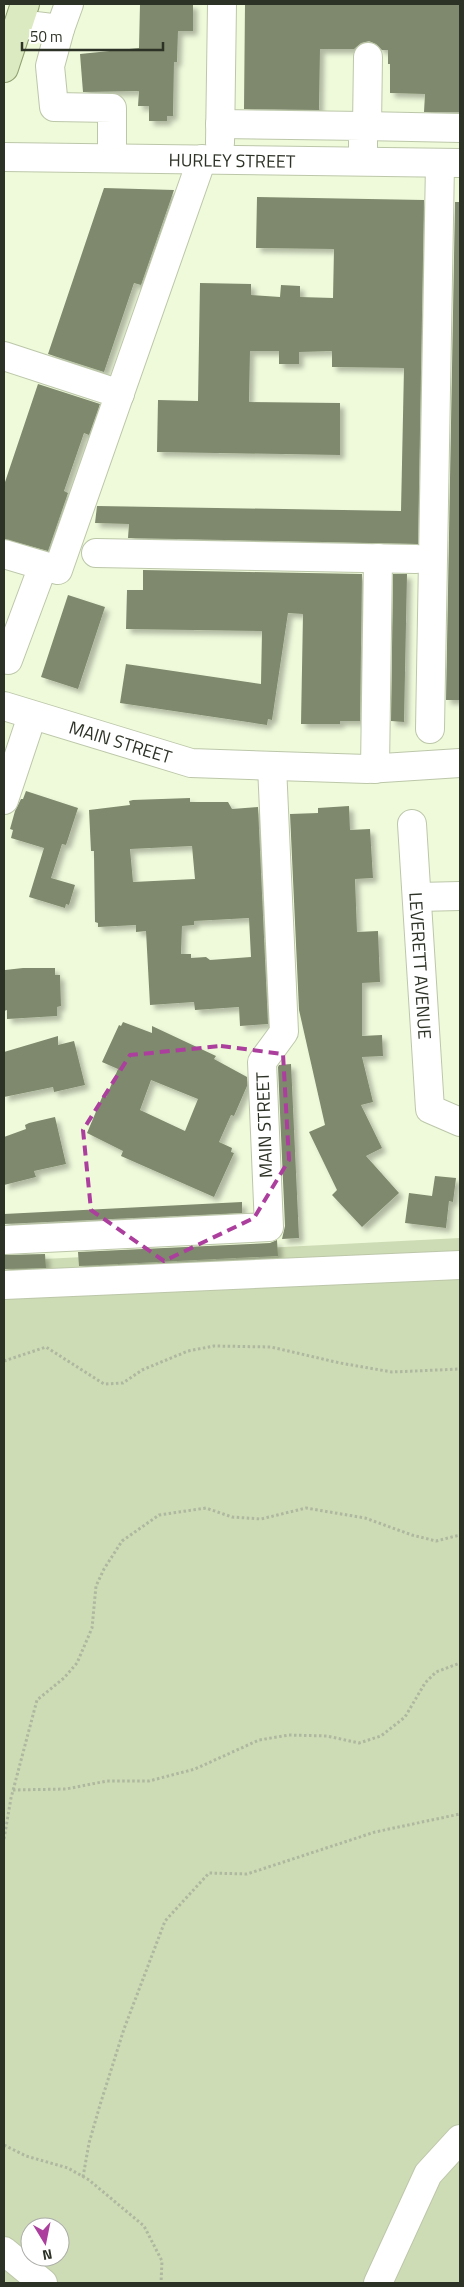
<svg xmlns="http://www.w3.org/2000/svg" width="464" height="2287" viewBox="0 0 464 2287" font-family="'Titillium Web',sans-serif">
<defs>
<filter id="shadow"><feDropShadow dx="4.5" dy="4.5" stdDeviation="2.5" flood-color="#0004"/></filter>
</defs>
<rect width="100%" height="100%" fill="#effadb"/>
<path fill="#cedcb5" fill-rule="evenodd" d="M460 1238V2283H4V1261ZM30 2227H60V2257H30Z"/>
<path fill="#7f896d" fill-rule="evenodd" filter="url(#shadow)" d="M140 4H193V31H178L177 62H174L173 116H167V121H149V106H138L139 91 83 92 80 54 139 48Z
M245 4H460V112H424L425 94 390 93V64H388V50H382L376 44 369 41 361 43 354 49H320L319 110 244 109Z
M104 188 174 190 141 285 134 283 104 372 48 354Z
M257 197 424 200 418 544 128 538 129 524 95 523 97 506 401 511 404 368 332 367V351L299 352V364H279V351H250L249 402 340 403V455L157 452 158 400 198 401 200 283 251 284V295L280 297 281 285 300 286V297L333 298 334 249 256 248Z
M455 202H460V700H446Z
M38 384 100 404 89 435 84 433 64 491 68 493 48 551 4 539V485Z
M143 570 362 574 360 721H340V724H301L303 614 288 613 272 720 268 719 267 725 120 703 126 664 261 684 262 631 126 629 127 590H143Z
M393 574H407L404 722 391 721Z
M68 595 105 607 78 689 41 677Z
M26 791 78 808 66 845 62 844 51 878 75 885 69 905 66 904 65 908 29 897 44 848 11 838 13 830 10 829 15 811 21 799H23Z
M190 798V802H228L232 809 258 807 268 1024 240 1026 239 1007 195 1010 194 1002 150 1005 146 931 136 932V925L98 927V923L95 922 94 855V851H91L89 810 130 805 129 801 133 800ZM192 846 195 879 133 882 130 849ZM249 918 251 957 210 960 206 957 191 958V954H181L182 926 194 925V921Z
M349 806 350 830 370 829 373 878 355 879 357 932 378 931 380 982 362 983V1036L382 1035 383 1056 362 1057 373 1102 361 1105 382 1148 366 1156 399 1193 362 1227 332 1195 337 1190 309 1132 325 1125 299 1010 290 814 318 813V808Z
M23 968H55V975H60L61 1006 57 1007V1016L7 1019V1010L4 1011 5 970Z
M123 1022 152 1033V1026L216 1056 214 1059 247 1077V1086L234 1116 231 1115 219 1142 232 1148 231 1152 234 1153 214 1197 121 1156 123 1151 87 1133 103 1095 106 1097 118 1069 102 1062 119 1025 121 1026ZM151 1080 198 1099 185 1131 140 1110Z
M58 1036V1045L74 1041 85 1085 54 1092 53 1087 4 1097V1052Z
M291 1064 299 1238 282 1239 285 1226 278 1067 279 1065Z
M55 1117 66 1164 34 1171 36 1177 4 1185V1137L26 1129 25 1125 29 1123Z
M435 1176 456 1178 453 1202 449 1201 446 1228 405 1223 409 1193 432 1196Z
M242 1202V1213L4 1224V1214Z
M277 1240 278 1256 79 1266 78 1252 270 1243Z
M45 1254 46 1268 4 1269V1255Z"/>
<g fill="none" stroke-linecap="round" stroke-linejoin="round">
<defs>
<g id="minor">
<path d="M19 24 60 29 69 4"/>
<path d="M60 29 50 66 54 107 112 108V158"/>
<path d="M220 124 363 126V161"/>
<path d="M363 126 460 128"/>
<path d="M367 126 368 57"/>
<path d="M220 143 222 4"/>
<path id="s1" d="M4 157 460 163"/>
<path d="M4 356 120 394"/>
<path d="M96 553 416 559"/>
<path d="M4 554 58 570 202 159"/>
<path d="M8 660 43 566"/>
<path id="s2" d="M4 706 191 763 367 769 460 763"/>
<path d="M430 729 440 163"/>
<path d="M375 769 378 558"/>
<path d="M4 800 32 716"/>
<path id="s3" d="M412 824 430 1109 460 1122"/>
<path d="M418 897 460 896"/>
<path d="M4 1240 269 1227 262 1062 284 1032 272 766"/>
<path d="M4 1285 460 1265"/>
<path d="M4 2251 43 2283"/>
<path d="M378 2283 428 2174 460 2139"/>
</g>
<path id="major" d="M4 68 25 4"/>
</defs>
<use href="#minor" stroke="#bcc7a9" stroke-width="30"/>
<use href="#major" stroke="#90a070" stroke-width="30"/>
<path stroke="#aeb79f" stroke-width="3" stroke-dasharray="2.5 2.5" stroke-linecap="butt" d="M4 1361 46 1347 104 1384 123 1383 142 1370 188 1351 214 1346 271 1347 340 1363 392 1372 460 1369
M13 1790 66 1789 107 1781H149L195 1769 259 1740 289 1735 327 1736 359 1743 381 1736 405 1717 425 1683 436 1672 460 1663
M4 1839 11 1798 37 1700 64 1678 77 1663 92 1628 96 1586 104 1569 122 1541 159 1515 206 1508 232 1517 261 1519 306 1508 365 1518 412 1535 436 1541 460 1535
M4 2145 26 2156 68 2168 89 2180 144 2226 162 2261 161 2283
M83 2177 89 2143 100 2105 124 2029 165 1921 209 1873 247 1874 375 1832 460 1814"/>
<use href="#minor" stroke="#fff" stroke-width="28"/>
<use href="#major" stroke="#dceac1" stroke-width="28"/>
</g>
<path fill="none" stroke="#ac3f9e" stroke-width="4" stroke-dasharray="10 6" stroke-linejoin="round" d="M221 1046 283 1054 289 1160 254 1218 164 1261 91 1210 83 1130 130 1055Z"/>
<g text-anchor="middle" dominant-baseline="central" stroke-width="4" stroke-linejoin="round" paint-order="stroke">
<g font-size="18" fill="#2d3226" stroke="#fff">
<text stroke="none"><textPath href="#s1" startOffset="228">HURLEY STREET</textPath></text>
<text stroke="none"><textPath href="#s2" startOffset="122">MAIN STREET</textPath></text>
<text stroke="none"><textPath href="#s3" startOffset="142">LEVERETT AVENUE</textPath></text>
<text transform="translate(264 1125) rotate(-92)">MAIN STREET</text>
</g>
</g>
<rect width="464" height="2287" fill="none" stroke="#2d3226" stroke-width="10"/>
<g transform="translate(45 2242) rotate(170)"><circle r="24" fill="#ffffff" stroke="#abada8"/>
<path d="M0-4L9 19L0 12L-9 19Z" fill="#ac3f9e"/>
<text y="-8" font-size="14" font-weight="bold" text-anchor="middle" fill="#2d3226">N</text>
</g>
<path d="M22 42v8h141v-8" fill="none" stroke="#2d3226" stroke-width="2.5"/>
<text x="30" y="42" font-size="15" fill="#2d3226" stroke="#ffffff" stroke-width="4" paint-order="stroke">50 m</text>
</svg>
